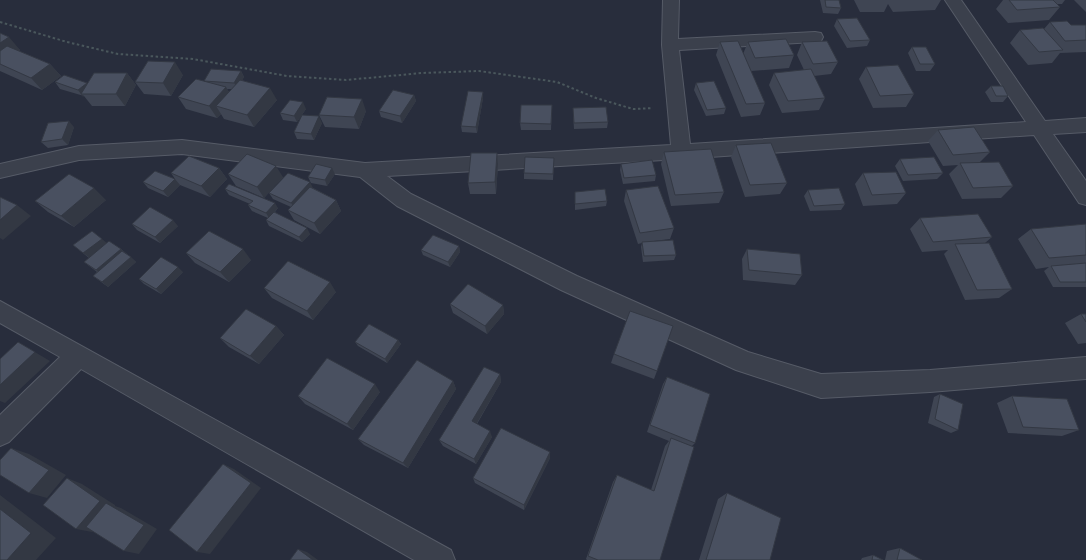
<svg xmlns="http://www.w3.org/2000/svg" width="1086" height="560" viewBox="0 0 1086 560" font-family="'Fira Sans',sans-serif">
<rect width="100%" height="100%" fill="#282d3c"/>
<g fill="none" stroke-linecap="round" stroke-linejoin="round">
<defs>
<path id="minor" d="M663 0H679L678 39 815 32 821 33 823 37 821 41 815 42 679 50 690 144 1026 122 945 0H961L1045 121 1086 118V132L1053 134 1086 181V205L1079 203 1034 135 681 159 387 176 411 194 577 276 748 352 821 374 930 370 1086 357V379L930 392 821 398 736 370 561 290 397 206 360 177 182 154 79 160 0 178V164L79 146 182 140 365 163 671 145 662 45Z
M0 301 451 550 455 560H414L81 369 9 442 0 446V415L60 357 0 323Z"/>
</defs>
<use href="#minor" stroke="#565b67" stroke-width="2"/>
<path stroke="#4a575c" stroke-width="2" stroke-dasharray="2.5 2.5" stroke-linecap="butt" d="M0 22 67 42 118 54 193 59 287 76 346 80 422 73 479 71 557 82 596 98 633 109 653 108"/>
<use href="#minor" fill="#3b404c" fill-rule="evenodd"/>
</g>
<path fill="#3f4553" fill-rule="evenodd" d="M820 0H839L841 8 838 14 823 13Z
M854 0H941L935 10 893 12 888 4 884 12H860Z
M1003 0H1065L1062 4H1056L1060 7 1049 20 1008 23 996 9Z
M1074 0H1086V12Z
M837 19 870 40 867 46 847 48 834 26Z
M1050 22 1071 25H1086V52L1060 53 1052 63 1028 65 1010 43 1020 30 1044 29Z
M0 33 20 50 19 51 50 64 61 76 42 90 0 71Z
M720 42 743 54 748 42 794 55 789 68 751 71 765 103 760 115 741 117 716 55Z
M802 42 838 62 831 74 814 76 825 98 819 110 782 113 769 85 774 73 804 70 797 55Z
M912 47 935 64 930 71H916L908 53Z
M866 67 914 94 906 107 873 108 859 79Z
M241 71 244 77 242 80 277 100 254 127 224 119 221 114 217 118 186 109 178 97 204 81ZM227 89H232L229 92Z
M127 73 136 85 125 106H92L84 96 60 89 55 82 88 84Z
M183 75 171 96 144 94 135 82Z
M696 83 726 108 724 114 706 116 694 90Z
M991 86 1008 96 1003 102H991L985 92Z
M414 95 416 101 402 123 381 117 379 111Z
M483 98 477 133 462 132 461 126Z
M552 105 551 130H521L520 123Z
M573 108 608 122 607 128 574 129 573 114Z
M306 109 297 122 283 120 280 113Z
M366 111 359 129 325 127 319 115Z
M322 123 314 140 297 139 294 132Z
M74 127 68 145 48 148 41 142Z
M938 130 990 152 980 162 1013 186 1001 198 962 199 949 174 958 165 943 166 928 141Z
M736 145 787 183 780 194 745 197 731 157Z
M664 152 724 192 719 203 671 206 661 164Z
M497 153 498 164 496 194H470L468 183Z
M554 158 553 180 524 179V173Z
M900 159 943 173 937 179 903 181 895 166Z
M621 164 656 175 655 181 623 184 620 170Z
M219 168 227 179 210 197 180 185 168 197 148 188 143 182 175 179 171 173Z
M863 173 906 193 897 204 863 206 855 184Z
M228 174 283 177 264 198 236 186Z
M335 174 327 186 311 183 308 177Z
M313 188 336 200 341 211 320 234 294 220 288 210 291 207 273 199 269 193Z
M225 189 278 208 275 212 310 234 302 242 269 226 266 220 268 218 252 211 248 205 250 204 229 195Z
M626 190 674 228 670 239 654 241 676 255 674 260 643 262 641 247 642 243 638 244 624 201Z
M808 190 845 204 841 210 810 211 804 196Z
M575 192 607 201 606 206 575 210Z
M106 200 74 227 48 212 35 201Z
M920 218 992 237 985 243 1012 289 999 298 965 300 944 254 948 250 922 252 910 229Z
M132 224 178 226 160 243 137 230Z
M1086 224V287H1053L1044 271 1049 267 1036 269 1018 239 1031 229Z
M107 243 121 249 127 254 136 262 108 287 93 276 97 272 84 262 89 258 73 245Z
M459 246 460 252 450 267 423 255 421 250Z
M747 249 802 275 795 285 743 280 742 259Z
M186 253 251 260 229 282 195 263Z
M183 272 161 294 144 284 139 279Z
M264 288 336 292 313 320 272 298Z
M450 304 503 305 504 314 487 334 453 313Z
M1081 314H1086V343L1078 344 1065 323Z
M276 326 284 335 259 364 229 347 220 338Z
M398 340 401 344 387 363 358 346 355 342Z
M614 354 657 371 654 379 611 363Z
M500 374 501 382 477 424 492 437 476 464 443 446 439 440Z
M667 377 695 443 692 446 660 560H587L586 559 613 482 617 475 651 490 665 446 669 441 647 432 663 384Z
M453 381 456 389 408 468 364 445 358 439Z
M380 392 353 430 305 404 298 396Z
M940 394 958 430 951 433 928 423 934 397Z
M1012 396 1079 430 1062 436 1008 433 997 403Z
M550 458 524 510 475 483 473 478Z
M727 493 770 560H699L718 499Z
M900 548 922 560H885L887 551Z
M873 555 883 560H861L862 558Z"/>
<path fill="#333843" d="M9 37 20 50 0 64V43Z
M175 62 183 75 171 96 163 83Z
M50 64 61 76 42 90 31 78Z
M241 71 244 77 238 89 234 83Z
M127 73 136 85 125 106 116 94Z
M87 83 92 89 81 94 84 96 83 97 78 90Z
M226 87 233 99 216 106 221 114 217 118 209 106Z
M270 88 277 100 254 127 247 115Z
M483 92V98L477 133 476 127Z
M414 95 416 101 402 123 400 116Z
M362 99 366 111 359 129 354 117Z
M303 102 306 109 297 122 294 116Z
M319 116 322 123 314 140 311 134Z
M69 121 74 127 68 145 62 139Z
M497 153 498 164 496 194 495 182Z
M276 166 283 177 264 198 257 187Z
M219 168 227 179 210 197 201 186Z
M332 168 335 174 327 186 325 180Z
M175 179 180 185 168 197 163 191Z
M310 182 313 188 295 208 291 203Z
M94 188 106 200 74 227 61 216Z
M336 200 341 211 320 234 314 223Z
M275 203 278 208 269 218 266 213Z
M17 205 31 216 3 240 0 238V220Z
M173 220 178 226 160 243 155 237Z
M307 228 310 234 302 242 299 237Z
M102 239 108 244 90 258 83 253Z
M459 246 460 252 450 267 448 262Z
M121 249 127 254 103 275 96 270Z
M243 249 251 260 229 282 220 272Z
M131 257 136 262 108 287 102 282Z
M178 267 183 272 161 294 156 289Z
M330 282 336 292 313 320 307 311Z
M503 305 504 314 487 334 485 326Z
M276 326 284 335 259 364 250 356Z
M398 340 401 344 387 363 385 359Z
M18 342 50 361 5 403 0 401V385Z
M500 374 501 382 474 428 472 421Z
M453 381 456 389 408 468 403 463Z
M375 384 380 392 353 430 347 424Z
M490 431 492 437 476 464 474 459Z
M11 448 29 454 66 475 47 498 29 493Z
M550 452V458L524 510V505Z
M223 464 234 469 261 488 210 554 197 552Z
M67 478 82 484 115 505V506L121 508 157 529 139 554 124 551 113 507 92 532 76 529Z
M0 495 56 538 36 560H7L0 509Z
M298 549 307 552 318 560H313Z"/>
<path fill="#495060" stroke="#333843" d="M825 0H839L841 8 826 7Z
M1009 0H1053L1060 7 1017 10Z
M857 18 870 40 850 41 837 19Z
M1067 21 1071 25H1086V40L1065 41 1050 22Z
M1043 28 1063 50 1039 52 1020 30Z
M0 33 9 37 0 43Z
M786 39 794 55 755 58 748 42Z
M738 41 765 103 746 104 720 42Z
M827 41 838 62 813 64 802 42Z
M7 46 50 64 31 78 0 64V51Z
M912 47H926L935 64H920Z
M148 61 175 62 163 83 135 82Z
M898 65 914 94 880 96 866 67Z
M211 69 241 71 234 83 204 81Z
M811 69 825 98 788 101 774 73Z
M94 73H127L116 94H81Z
M64 75 87 83 78 90 55 82Z
M196 79 226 87 209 106 178 97Z
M240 80 270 88 247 115 216 106Z
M714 81 726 108 707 110 696 83Z
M991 86H1003L1008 96H996Z
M393 90 414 95 400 116 379 111Z
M468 91 483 92 476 127 461 126Z
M327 97 362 99 354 117 319 115Z
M290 100 303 102 294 116 280 113Z
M521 105H552L551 124 520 123Z
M606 107 608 122 574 123 573 108Z
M302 115 319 116 311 134 294 132Z
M69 121 62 139 41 142 48 123Z
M974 127 990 152 953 155 938 130Z
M771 143 787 183 750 185 736 145Z
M711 149 724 192 675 195 664 152Z
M471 153H497L495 182 468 183Z
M247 154 276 166 257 187 228 174Z
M189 156 219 168 201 186 171 173Z
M525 157 554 158 553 174 524 173Z
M934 157 943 173 908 175 900 159Z
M652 160 656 175 624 178 621 164Z
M999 162 1013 186 973 188 960 163Z
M316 164 332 168 325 180 308 177Z
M155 171 175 179 163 191 143 182Z
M896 172 906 193 872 195 863 173Z
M288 173 310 182 291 203 269 193Z
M69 174 94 188 61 216 35 201Z
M229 184 275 203 266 213 248 205 253 201 225 189Z
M658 186 674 228 640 233 626 190Z
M310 187 336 200 314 223 288 210Z
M839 188 845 204 814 206 808 190Z
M605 189 607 201 575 204V192Z
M0 197 17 205 0 220Z
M150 207 173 220 155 237 132 224Z
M274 212 307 228 299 237 266 220Z
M978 214 992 237 933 242 920 218Z
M1086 224V255L1049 258 1031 229Z
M92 231 102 239 83 253 73 245Z
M209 231 243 249 220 272 186 253Z
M433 235 459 246 448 262 421 250Z
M673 240 676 255 644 256 642 242Z
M109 241 121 249 96 270 84 262Z
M989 243 1012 289 977 290 955 244Z
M747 249 800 254 802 275 749 270Z
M122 251 131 257 102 282 93 276Z
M161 257 178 267 156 289 139 279Z
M288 261 330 282 307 311 264 288Z
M1086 263V282H1060L1051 266Z
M468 284 503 305 485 326 450 304Z
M246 309 276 326 250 356 220 338Z
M630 311 673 326 657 371 614 354Z
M1081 314H1086V322Z
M369 324 398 340 385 359 355 342Z
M18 342 35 352 0 385V359Z
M327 358 375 384 347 424 298 396Z
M417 360 453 381 403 463 358 439Z
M484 367 500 374 472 421 490 431 474 459 439 440Z
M667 377 710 394 695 443 650 425Z
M940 394 963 404 958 430 935 419Z
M1012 396 1067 399 1079 430 1023 427Z
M501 428 550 452 524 505 473 478Z
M671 438 694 447 660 560H598L588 556 617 475 654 491Z
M11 448 49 470 29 493 0 475V460Z
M223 464 251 483 197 552 169 530Z
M67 478 100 501 76 529 43 505Z
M727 493 781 518 770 560H706Z
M106 503 144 525 124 551 86 527Z
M0 509 31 533 7 560H0Z
M900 548 922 560H897Z
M298 549 313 560H290Z
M873 555 883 560H872Z"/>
</svg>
